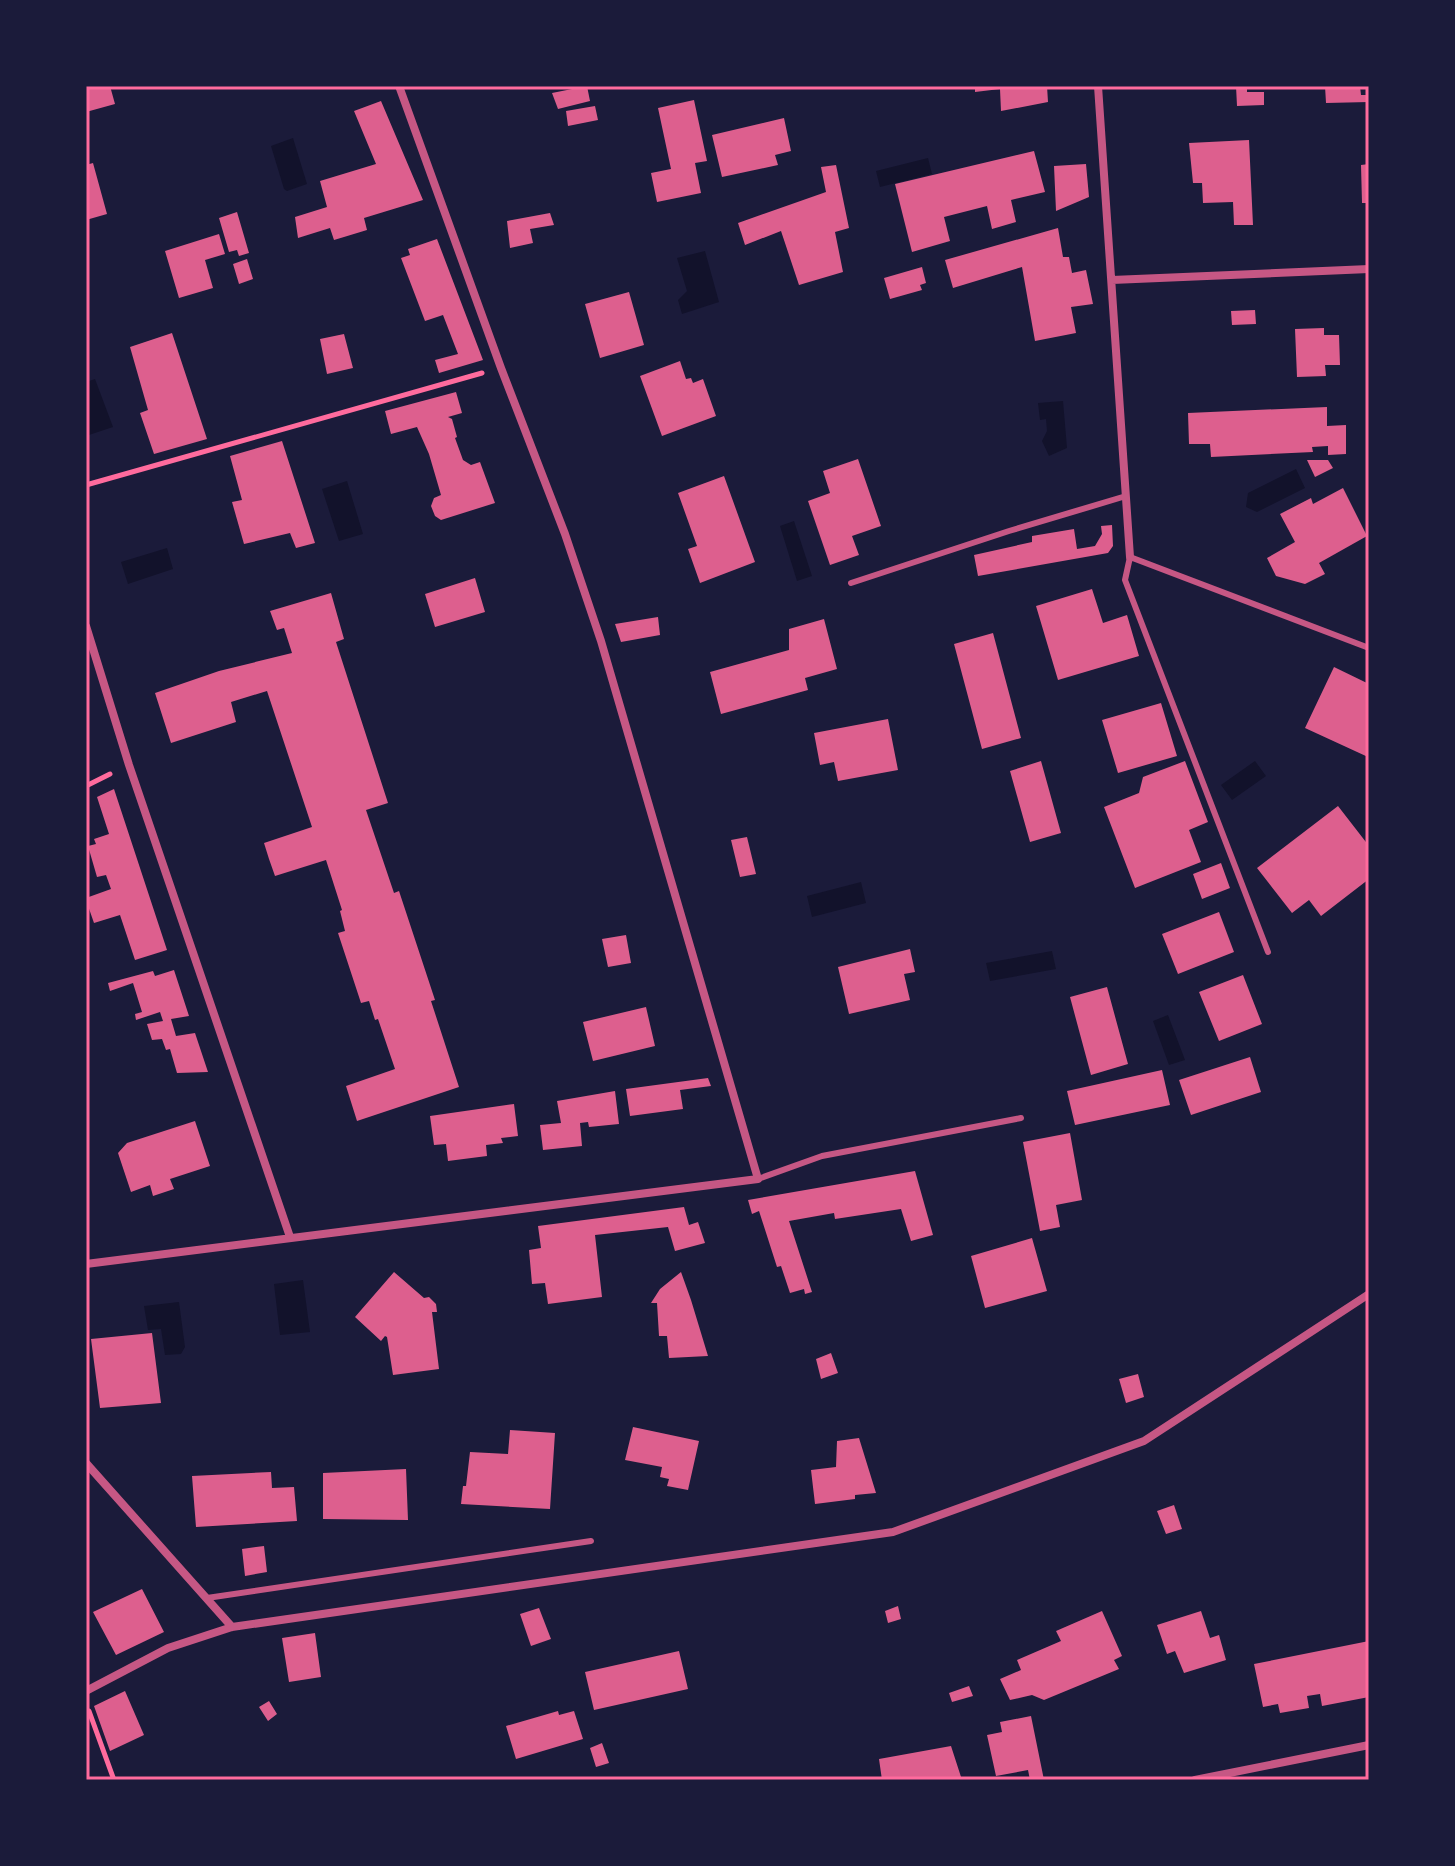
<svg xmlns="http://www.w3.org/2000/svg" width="1455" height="1866" viewBox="0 0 1455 1866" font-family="Quicksand,sans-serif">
<rect width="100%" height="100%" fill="#1b1b3a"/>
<path fill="#12122b" d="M293 138 307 184 287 191 284 189 271 146Z
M928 158 932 174 880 187 876 171Z
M705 251 719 302 682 314 678 300 687 291 677 258Z
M95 379 113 427 86 436V382Z
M1063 401 1067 448 1049 456 1042 441 1047 431 1046 419 1040 420 1038 403Z
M1296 469 1305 488 1257 512 1246 507 1248 493Z
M347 481 363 534 339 541 322 489Z
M794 521 812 576 797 581 780 526Z
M167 548 173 569 128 584 121 562Z
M1255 761 1266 776 1232 800 1221 785Z
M861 882 866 903 812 917 807 896Z
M1052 951 1056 969 990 981 986 963Z
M1168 1015 1185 1060 1169 1065 1153 1021Z
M303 1280 310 1332 280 1335 274 1284Z
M179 1302 185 1347 181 1354 165 1355 161 1329 148 1330 144 1306Z"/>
<path fill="#dd5f8e" d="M86 86H110L115 104 86 112Z
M587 86 590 101 558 109 552 93Z
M975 86H1047L1048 102 1001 111 1000 89 975 92Z
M1236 86H1247V92H1264V105L1237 106Z
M1325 86H1360L1361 95H1368L1369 102 1326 103Z
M694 100 707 161 695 163 701 193 657 202 651 173 671 169 658 108Z
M381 101 423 200 364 218 367 230 344 237 334 240 330 228 298 238 295 217 327 207 320 181 376 164 354 111Z
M595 106 598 120 568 126 566 111Z
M784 118 791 151 775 155 778 165 722 177 712 135Z
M1249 140 1253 225H1234L1233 202 1203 203 1202 183H1193L1189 143Z
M1034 151 1045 192 1011 200 1016 222 992 229 987 206 944 217 950 241 912 252 895 184Z
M93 163 107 214 86 220V165Z
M1086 164 1089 197 1056 211 1054 166Z
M1369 164V203H1362L1361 165Z
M836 165 849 228 835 232 843 272 799 285 781 231 745 245 738 223 826 192 821 167Z
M237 212 249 253 239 256 237 250 229 252 219 218Z
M550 213 554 225 530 229 533 243 510 248 507 221Z
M1058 228 1063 257H1069L1072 273 1086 270 1093 304 1071 307 1076 333 1035 341 1022 267 953 288 945 260Z
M219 234 225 254 205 260 213 288 179 298 165 251Z
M437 239 483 360 439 373 435 360 458 354 443 315 425 321 401 258 410 255 408 249Z
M247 259 253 279 239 284 233 264Z
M922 267 926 283 920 285 922 290 890 299 884 278Z
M629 292 644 345 600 358 585 304Z
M1255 310 1256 324 1232 325 1231 311Z
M1324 328V335H1339L1340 365H1325L1326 376 1297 377 1295 329Z
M172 333 207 439 154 454 140 413 148 410 130 347Z
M344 334 353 368 327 374 320 339Z
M680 361 686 379 691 378 693 383 703 379 716 416 662 436 640 376Z
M456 392 462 413 448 417 452 419 457 437 455 438 463 460 471 465 480 462 495 503 441 520 435 516 431 506 434 498 441 495 429 454 417 427 391 434 385 411Z
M1327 407V426L1346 425V454L1328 455V446L1312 447 1313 452 1211 457 1210 444H1189L1188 413Z
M282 441 315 543 296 548 290 533 244 544 232 502 242 500 230 456Z
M858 459 881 526 852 536 859 555 830 565 808 501 830 493 823 471Z
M1307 460H1328L1333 468 1315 477Z
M724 476 755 562 700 583 688 549 697 546 678 493Z
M1343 488 1367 536 1319 563 1325 574 1305 584 1276 576 1267 558 1295 542 1280 514 1311 498 1313 504Z
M1112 525 1113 546 1108 553 978 576 974 555 1032 542V536L1074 529 1077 549 1095 546 1102 534 1101 526Z
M475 578 485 612 435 627 425 594Z
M1092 589 1103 623 1127 615 1139 656 1058 680 1036 606Z
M331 593 344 639 336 642 388 803 366 810 394 893 399 891 435 1000 431 1001 459 1087 357 1121 346 1086 395 1069 378 1019 375 1020 369 1001 361 1003 338 933 345 931 340 911 342 910 326 860 275 876 269 859 264 843 312 827 267 691 231 702 236 722 171 743 155 693 219 671 292 653 284 628 277 630 270 611Z
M658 617 660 635 621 642 615 624Z
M824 619 837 669 805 678 808 690 721 714 710 672 789 650V629Z
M993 633 1021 738 982 749 954 644Z
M1334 667 1369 684 1368 757 1305 728Z
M1161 703 1177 756 1118 773 1102 720Z
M888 719 898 770 838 781 834 762 820 765 814 733Z
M1041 761 1061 833 1030 842 1010 771Z
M1185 761 1208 822 1189 830 1201 862 1135 888 1104 807 1139 793 1143 777Z
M114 789 167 950 135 960 120 915 94 923 86 900V898L111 889 106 875 97 877 88 846 96 844 94 839 109 834 97 797Z
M1338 806 1369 846V879L1321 916 1309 900 1292 913 1257 868Z
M747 837 756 874 740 877 731 840Z
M1221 863 1230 888 1202 899 1193 874Z
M1219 912 1234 952 1178 974 1162 934Z
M626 935 631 963 608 967 602 939Z
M910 949 915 972 904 974 910 1000 849 1014 838 967Z
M174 970 189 1016 171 1019 176 1036 195 1033 208 1072 177 1073 170 1049 166 1050 162 1039 152 1040 147 1024 163 1021 160 1012 136 1020 135 1014 142 1012 133 983 110 991 108 983 153 971 155 976Z
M1243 975 1262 1024 1219 1041 1199 992Z
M1107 987 1128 1064 1091 1075 1070 997Z
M646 1007 655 1046 593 1061 583 1022Z
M1250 1057 1261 1092 1191 1115 1179 1080Z
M1162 1070 1170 1105 1075 1125 1067 1091Z
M708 1078 711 1086 680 1090 683 1109 630 1116 626 1089Z
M615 1091 619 1124 589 1127 588 1122 580 1123 582 1146 543 1150 540 1125 561 1123 557 1101Z
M514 1104 518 1136 501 1138 503 1143 486 1145 487 1156 448 1161 446 1144 434 1145 430 1116Z
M195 1121 210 1166 170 1179 174 1189 153 1196 150 1185 131 1192 118 1153 127 1143Z
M1070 1133 1082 1200 1056 1205 1060 1227 1040 1231 1023 1142Z
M915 1171 933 1235 911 1241 901 1209 835 1219 834 1213 789 1221 812 1292 805 1294 804 1289 790 1293 781 1266 777 1267 759 1211 752 1214 748 1200Z
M684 1207 689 1225 698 1222 705 1243 675 1251 668 1227 595 1235 602 1297 548 1304 545 1283 532 1284 529 1250 541 1248 538 1226Z
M1032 1238 1047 1291 985 1308 971 1256Z
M394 1272 424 1298 429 1297 436 1304 437 1312H432L439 1369 393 1375 387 1337 385 1336 381 1341 355 1317Z
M681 1272 691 1300 708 1356 669 1358 667 1336H659L657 1303H651L660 1289Z
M152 1333 161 1403 100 1408 91 1339Z
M831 1353 838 1373 821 1379 816 1359Z
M1138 1374 1144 1397 1126 1403 1119 1379Z
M633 1427 699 1441 688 1490 667 1486 669 1479 660 1477 662 1467 625 1460Z
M510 1430 555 1433 550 1509 461 1504 463 1486H466L470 1452 508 1454Z
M859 1438 876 1493 855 1495V1499L815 1504 811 1470 836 1467 837 1441Z
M406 1469 408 1520 323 1519V1473Z
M271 1472 272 1488 294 1487 297 1521 196 1527 192 1476Z
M1174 1505 1182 1529 1166 1534 1157 1511Z
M264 1546 267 1572 245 1576 242 1549Z
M142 1589 164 1632 116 1655 93 1612Z
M898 1606 901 1619 888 1623 885 1611Z
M539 1608 551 1639 531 1646 520 1614Z
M1102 1611 1122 1656 1114 1660 1119 1669 1044 1700 1032 1695 1010 1700 1000 1679 1021 1670 1017 1660 1061 1641 1056 1631Z
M1201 1611 1210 1638 1219 1635 1226 1660 1184 1673 1175 1651 1167 1654 1157 1625Z
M315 1633 321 1677 289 1682 282 1638Z
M1369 1641V1697L1322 1706 1320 1694 1307 1696 1309 1708 1280 1713 1278 1704 1263 1707 1254 1664Z
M679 1651 688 1689 594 1710 585 1672Z
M969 1686 973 1696 952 1702 949 1693Z
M125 1691 144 1735 110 1751 94 1706Z
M269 1701 277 1714 268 1721 259 1707Z
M558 1711 559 1715 574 1711 583 1739 516 1759 506 1726Z
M1031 1716 1044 1780H1030L1028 1770 996 1776 987 1735 1002 1732 1000 1722Z
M602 1743 609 1763 596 1767 590 1748Z
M951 1746 962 1780H882L879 1759Z"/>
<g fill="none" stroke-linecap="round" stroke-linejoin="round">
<path stroke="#ff6b9d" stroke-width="5" d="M86 485 482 373
M86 786 110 774
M89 1711 114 1780"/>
<path stroke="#c65784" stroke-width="6" d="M851 583 1009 531 1126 496
M1268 952 1125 580 1130 557 1369 648
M758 1179 822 1156 1021 1118
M207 1598 591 1541"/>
<path stroke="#c65784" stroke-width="8" d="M1098 86 1130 557
M1112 280 1369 269
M86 626 129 765 290 1237
M86 1264 758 1179 601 641 565 534 501 368 399 86
M86 1463 232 1627
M86 1691 168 1648 232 1627 893 1532 1144 1441 1369 1294
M1195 1780 1369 1745"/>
</g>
<rect width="1455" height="1866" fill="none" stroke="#1b1b3a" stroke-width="176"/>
<rect x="88" y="88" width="1279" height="1690" fill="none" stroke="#ff6b9d" stroke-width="3"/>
</svg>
